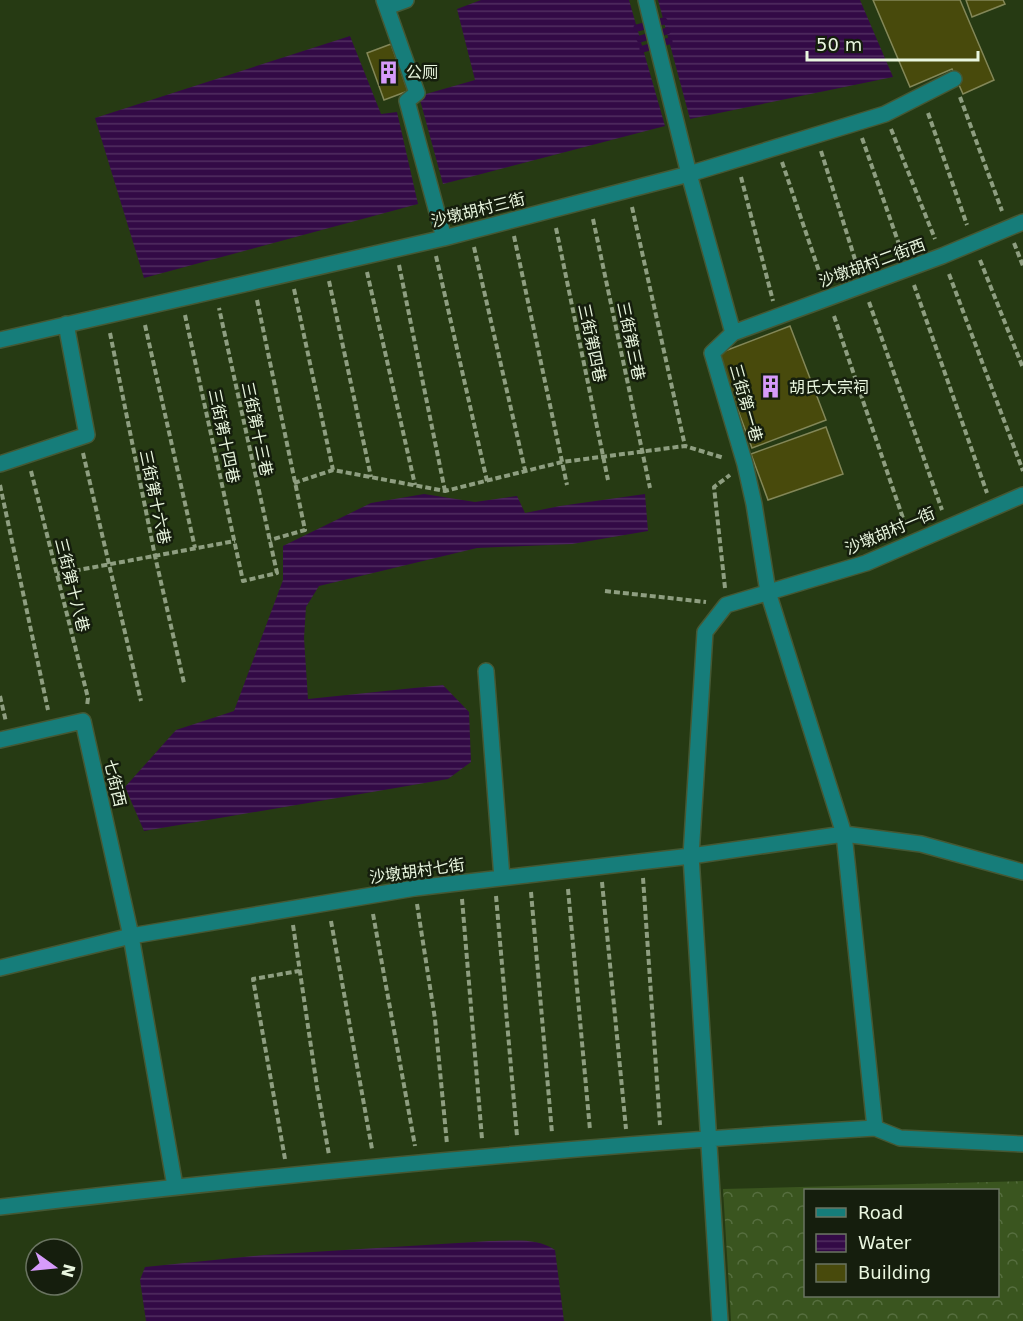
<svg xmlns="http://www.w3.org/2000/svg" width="1023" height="1321" viewBox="0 0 1023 1321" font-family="'DejaVu Sans','Noto Sans SC',sans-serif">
<defs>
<pattern id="forest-crowns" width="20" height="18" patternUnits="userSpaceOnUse" patternTransform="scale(1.5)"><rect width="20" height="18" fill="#3a551f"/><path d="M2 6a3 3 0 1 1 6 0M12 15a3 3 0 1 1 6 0" fill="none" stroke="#566e3f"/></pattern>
<pattern id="water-rules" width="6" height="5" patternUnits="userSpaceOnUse" patternTransform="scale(1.5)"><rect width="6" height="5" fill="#330a46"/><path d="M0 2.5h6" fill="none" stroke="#512e60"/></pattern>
</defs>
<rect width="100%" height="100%" fill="#263a13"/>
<path fill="url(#forest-crowns)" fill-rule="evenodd" d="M1023 1181V1321H731L723 1189ZM806 1190H998V1296H806Z"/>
<path fill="url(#water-rules)" d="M481 0H629L665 126 443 184 419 96 475 80 457 9Z
M658 0H860L893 77 690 119Z
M350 36 381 114 397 112 418 204 144 278 95 118Z
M424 494 475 502 517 496 525 513 560 506 645 494 648 531 572 544 477 548 319 586 306 607 304 638 308 699 443 685 469 712 471 762 448 779 144 831 125 787 176 730 234 711 283 580V546L371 503Z
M490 1241C511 1241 537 1237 555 1250L564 1321H146L140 1280 145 1267 264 1255Z"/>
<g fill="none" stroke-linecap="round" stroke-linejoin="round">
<path stroke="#330a46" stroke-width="7" d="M637 28 664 21
M640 39 667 31
M643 49 669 41"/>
</g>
<path fill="#484a0c" stroke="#838758" stroke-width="1.5" d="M873 0H960L994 80 963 94 952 69 910 87Z
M966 0H1003L1005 4 972 17Z
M391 44 408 91 384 100 367 53Z
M790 326 826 420 752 448 717 354Z
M826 427 843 474 768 500 751 454Z"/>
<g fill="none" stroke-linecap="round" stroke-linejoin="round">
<defs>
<path id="minor" d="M384 0 417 93 407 101 444 238
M646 0 689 174 733 333
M387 7 406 0
M0 340 444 238 689 174 885 114 954 79
M0 464 87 435 66 324
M486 671 502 878
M0 740 83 721 131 936 175 1186
M0 968 131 936 415 888 691 856 844 834 921 844 1023 872
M875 1128 900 1138 1023 1144
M0 1207C291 1173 583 1145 875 1128L844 834 768 592 754 504 745 464 712 353 733 333 942 256 1023 222
M720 1321 691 856 705 632 726 605 866 563 1023 495"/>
</defs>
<use href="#minor" stroke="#455834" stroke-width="18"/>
<path stroke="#8e9e80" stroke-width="4" stroke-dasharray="6 3" stroke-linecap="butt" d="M960 97 1002 211
M928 113 967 225
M891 129 935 239
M862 138 902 253
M821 151 858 269
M782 162 823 283
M741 177 773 301
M632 207 685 446
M593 219 650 488
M556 228 608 480
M514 236 567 485
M1014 243 1023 266
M474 247 525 470
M436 256 487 481
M980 260 1023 368
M399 265 445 491
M367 272 415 485
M949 274 1023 471
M329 281 371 477
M914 285 987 493
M294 289 333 470
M257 300 305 530 270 540
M869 302 942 510
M185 315 243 581 277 573 219 308
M834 316 906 527
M145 325 195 548
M110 333 155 556 184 683
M83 453 141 701
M31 471 88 698 87 706
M294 483 333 470 445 491 562 462 685 446 724 458
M0 485 48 710
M57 574 235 541
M725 588 714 487 730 475
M605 591 706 602
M0 696 6 722
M643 878 660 1125
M602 882 626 1129
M568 889 590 1130
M531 892 552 1133
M496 896 517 1136
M462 899 482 1139
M417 904 435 1019 447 1144
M373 914 415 1146
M331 921 372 1149
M293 925 317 1087 329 1155
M285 1159 253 979 299 971"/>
<use href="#minor" stroke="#167d7a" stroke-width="15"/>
</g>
<defs>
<symbol id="building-bare" viewBox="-9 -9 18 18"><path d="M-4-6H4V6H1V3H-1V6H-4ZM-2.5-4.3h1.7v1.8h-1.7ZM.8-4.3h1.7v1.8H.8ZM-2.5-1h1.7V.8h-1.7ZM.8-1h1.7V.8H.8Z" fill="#d69bfa" stroke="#151e0d" stroke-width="2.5" paint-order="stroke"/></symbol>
</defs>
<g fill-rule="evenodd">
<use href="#building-bare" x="372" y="56" width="33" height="33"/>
<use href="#building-bare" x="754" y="370" width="33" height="33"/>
</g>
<g text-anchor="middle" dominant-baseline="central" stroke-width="5" stroke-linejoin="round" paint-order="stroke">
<g font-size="16" fill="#e9f6df" stroke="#151e0d" text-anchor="start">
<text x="406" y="72">公厕</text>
<text x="789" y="387">胡氏大宗祠</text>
</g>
<g font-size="16" fill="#e9f6df" stroke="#151e0d">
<text transform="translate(478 210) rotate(-14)">沙墩胡村三街</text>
<text transform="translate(872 263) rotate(-20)">沙墩胡村二街西</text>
<text transform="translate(631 341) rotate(78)">三街第三巷</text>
<text transform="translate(592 343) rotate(78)">三街第四巷</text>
<text transform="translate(746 403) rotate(74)">三街第一巷</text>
<text transform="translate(257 429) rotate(78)">三街第十三巷</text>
<text transform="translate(224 436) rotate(78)">三街第十四巷</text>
<text transform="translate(155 497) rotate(78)">三街第十六巷</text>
<text transform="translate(890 531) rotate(-23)">沙墩胡村一街</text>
<text transform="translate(72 585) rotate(76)">三街第十八巷</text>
<text transform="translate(115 783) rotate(77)">七街西</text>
<text transform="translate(417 871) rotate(-8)">沙墩胡村七街</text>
</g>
</g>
<rect x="804" y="1189" width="195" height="108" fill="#151e0d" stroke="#6a7461" stroke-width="1.5"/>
<rect x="816" y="1208" width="30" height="9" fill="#167d7a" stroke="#6a7461" stroke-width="1.5"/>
<text x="858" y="1219" font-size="18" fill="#e9f6df">Road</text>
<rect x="816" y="1234" width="30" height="18" fill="url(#water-rules)" stroke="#6a7461" stroke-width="1.5"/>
<text x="858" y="1249" font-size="18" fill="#e9f6df">Water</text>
<rect x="816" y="1264" width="30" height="18" fill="#484a0c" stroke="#6a7461" stroke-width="1.5"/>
<text x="858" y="1279" font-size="18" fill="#e9f6df">Building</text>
<g transform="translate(54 1267) rotate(105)"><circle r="28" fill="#151e0d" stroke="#6a7461" stroke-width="1.5"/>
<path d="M0-4.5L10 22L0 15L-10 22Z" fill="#d69bfa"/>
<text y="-9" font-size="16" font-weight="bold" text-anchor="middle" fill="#e9f6df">N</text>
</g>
<path d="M807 51v9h171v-9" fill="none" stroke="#e9f6df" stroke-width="3"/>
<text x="816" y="51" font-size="18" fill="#e9f6df" stroke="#151e0d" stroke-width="4.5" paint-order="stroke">50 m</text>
</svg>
